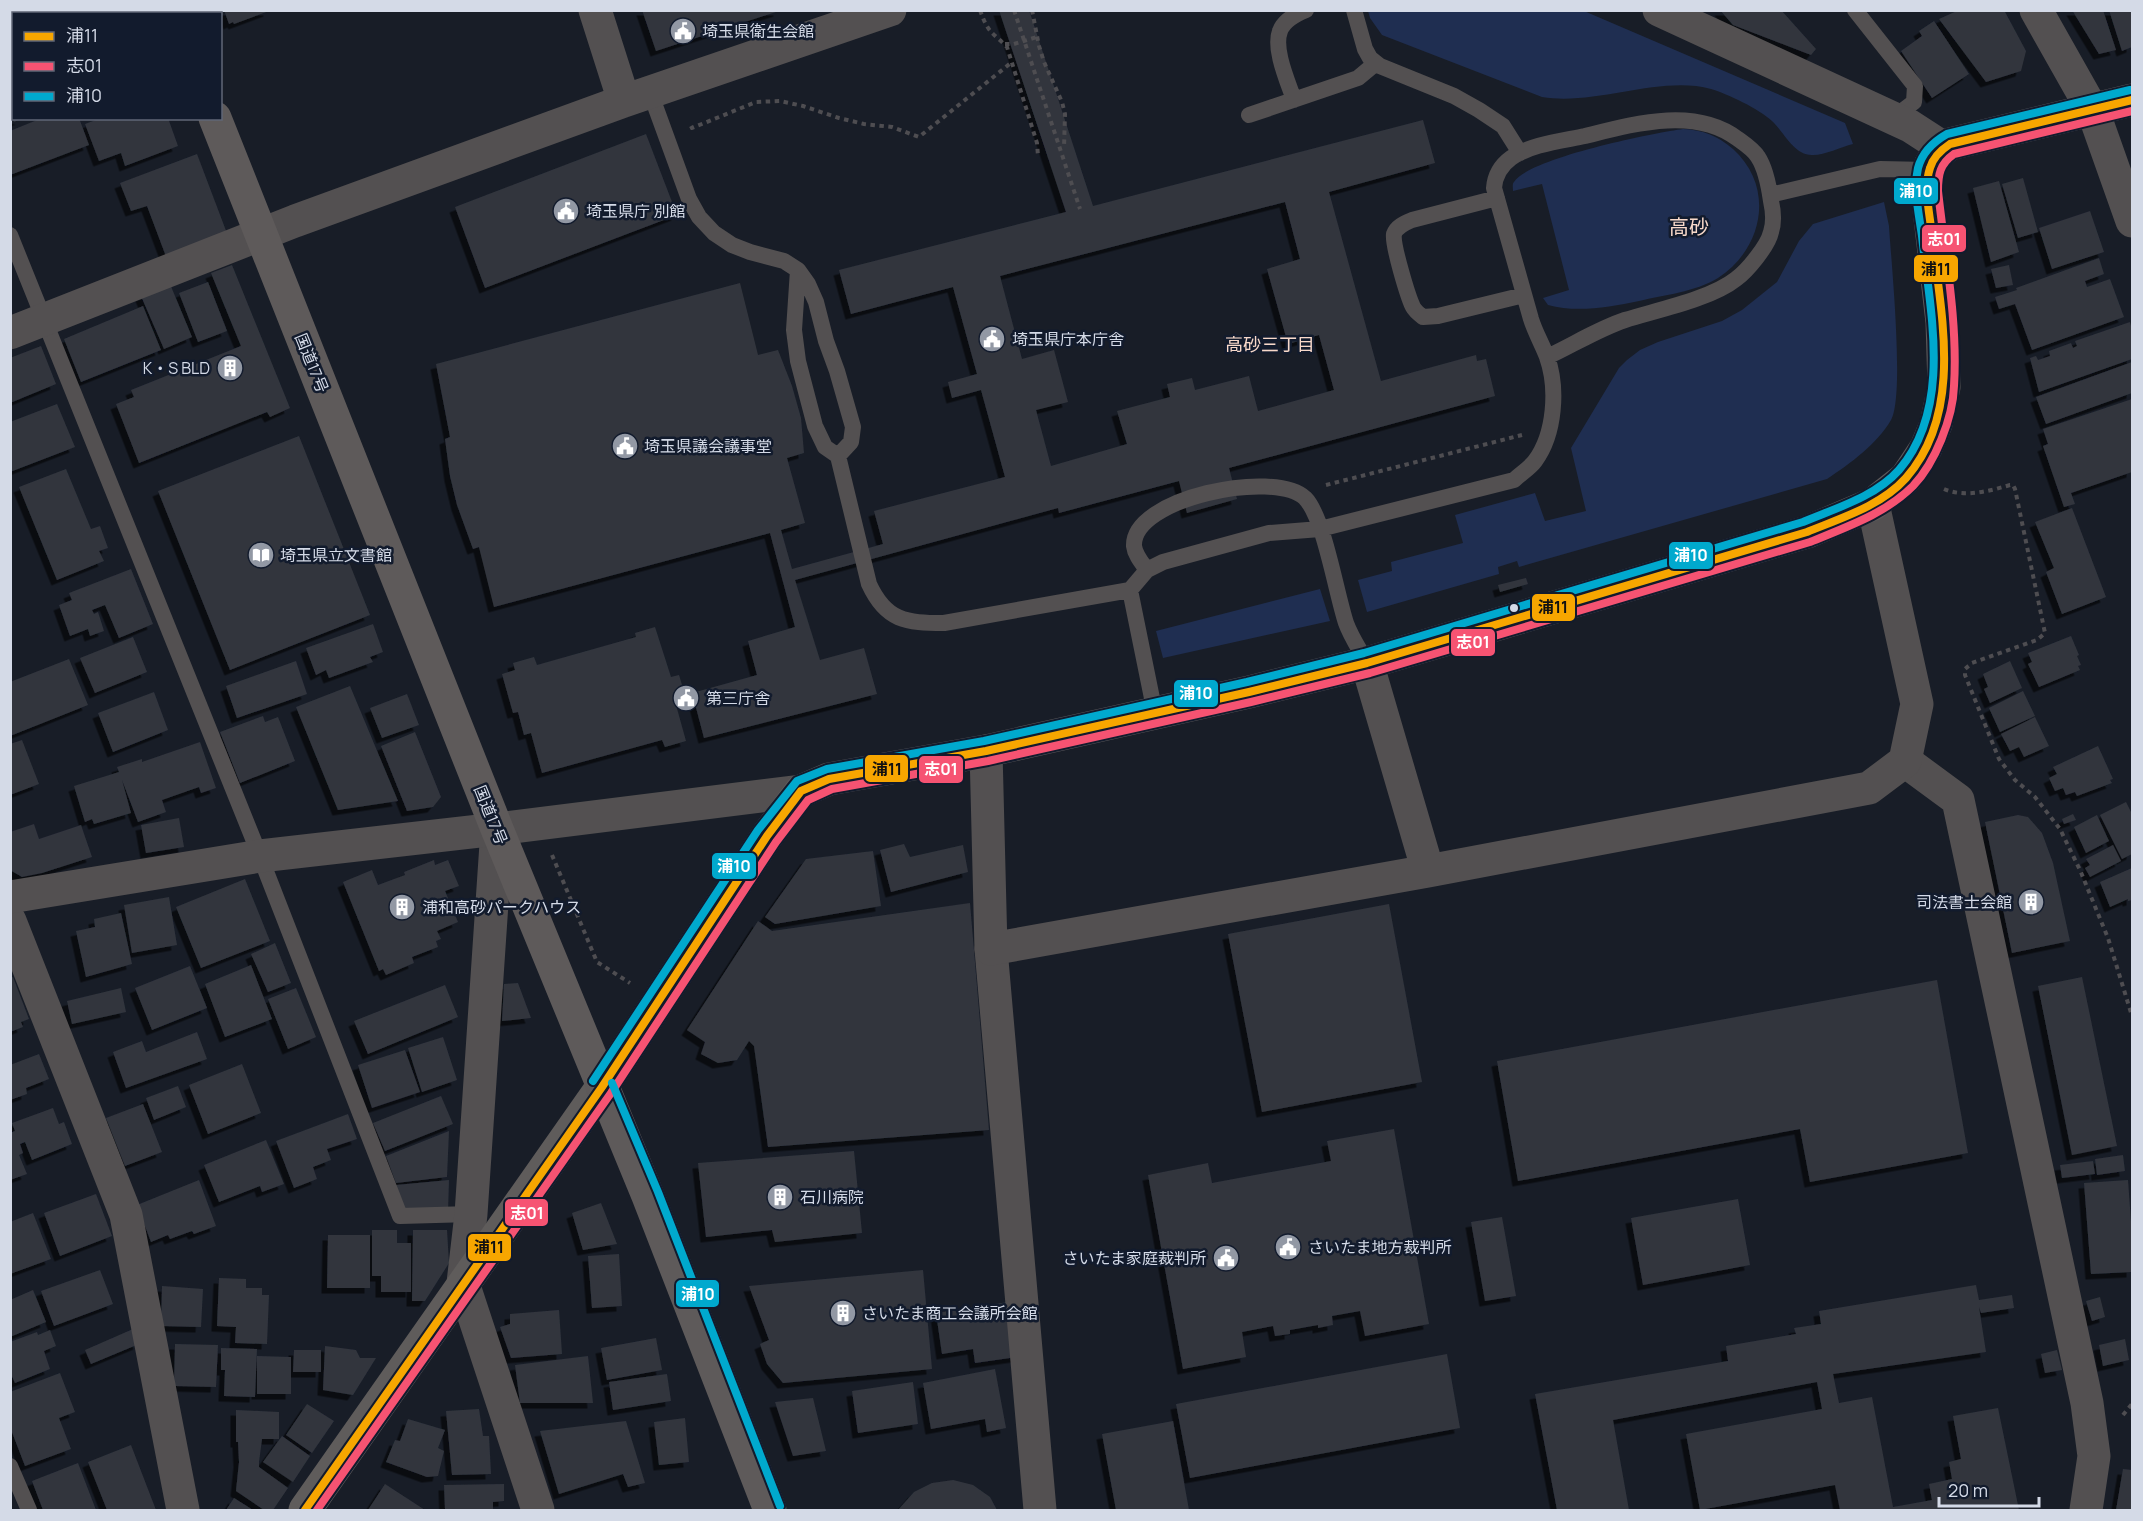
<svg xmlns="http://www.w3.org/2000/svg" width="2143" height="1521" viewBox="0 0 2143 1521" font-family="Manrope,'Noto Sans JP',sans-serif">
<defs>
<filter id="shadow"><feDropShadow dx="-5.5" dy="5.5" stdDeviation="0" flood-color="#0009"/></filter>
</defs>
<rect width="100%" height="100%" fill="#181d27"/>
<path fill="#1f2e51" d="M1368 11H1584L1845 123 1853 144C1841 147 1825 155 1813 155 1794 156 1784 132 1772 121 1759 109 1728 94 1711 89 1660 75 1596 106 1542 97L1382 35 1370 18Z
M1683 129C1703 130 1718 136 1733 149 1775 187 1764 248 1718 278 1695 292 1664 295 1639 301 1609 307 1577 313 1548 305L1543 298 1569 290 1542 184 1513 191C1513 188 1512 184 1514 182 1529 158 1653 133 1683 129Z
M1884 202 1889 226C1891 260 1905 396 1891 420 1877 444 1851 463 1827 479L1519 567 1517 561 1498 567 1499 574 1367 612 1358 580 1392 571 1391 562 1463 543 1455 515 1535 493 1545 521 1586 511 1571 448 1619 368 1627 360 1640 350 1658 342 1722 321 1742 310 1777 282 1799 241 1813 224Z
M1320 589 1330 621 1163 658 1156 631Z"/>
<path fill="#31353e" fill-rule="evenodd" filter="url(#shadow)" d="M68 10H136L137 14H60Z
M224 10H269V11L234 24 233 22 229 24Z
M642 10H779V11L656 51Z
M999 10H1029L1093 206 1423 120 1435 163 1329 192 1381 381 1476 355 1477 361 1486 359 1495 396 1229 468 1237 499 1187 513 1179 481 1059 513 1058 508 795 580 820 660 864 648 877 694 704 738 694 700 676 705 686 741 665 747 662 740 542 773 531 733 524 735 518 712 513 713 502 674 515 670 513 663 534 657 537 665 636 637 635 633 655 627 671 677 679 675 685 695 757 675 748 641 795 627 770 533 494 607 479 547 473 549 457 505 450 476 445 439 450 437 436 364 740 283 758 355 778 350 792 386 801 418 804 453 787 458 805 523 781 530 792 569 883 544 874 511 1005 477 981 390 952 398 948 382 977 374 953 287 851 314 839 270 1066 212ZM1285 202 1300 259 1267 269 1288 344 1319 335 1334 390 1258 411 1249 376 1195 390 1192 378 1167 384 1170 397 1117 411 1127 444 1051 466 1036 410 1068 402 1054 350 1022 359 1000 276Z
M1720 10H1781L1816 49 1811 55 1733 25Z
M1959 10H2004L2026 51 2021 71 1986 82 1939 19Z
M2072 10H2103L2116 50 2099 54Z
M2109 10H2132V47L2122 51Z
M1934 21 1969 74 1932 98 1901 51 1922 36 1919 31Z
M14 26V77L10 78V27Z
M14 93V118L21 119 14 122 10 114V94Z
M42 118H79L89 145 10 175V131Z
M101 118H168L178 146 125 166 121 153 99 161 85 124Z
M646 134 677 215 485 288 455 207Z
M197 154 228 236 167 259 147 206 131 211 120 183Z
M2023 178 2038 232 2018 238 2002 184Z
M1999 181 2019 252 1991 262 1973 188Z
M2090 211 2104 252 2052 269 2039 228Z
M2099 258 2104 274 2085 281 2087 287 2110 279 2124 317 2032 350 2015 304 1999 309 1995 297 2017 290 2016 288Z
M232 265 290 408 270 417 267 412 139 463 116 404 134 397 131 390 241 346 211 273Z
M2009 265 2013 285 1996 288 1991 269Z
M208 282 227 331 198 342 179 293Z
M170 284 192 337 164 349 141 296Z
M143 306 161 350 81 382 64 339Z
M2130 322 2132 330V359L2039 392 2030 358 2036 356 2038 360 2050 356 2049 351 2071 343 2073 348 2077 346 2075 341Z
M41 346 56 384 10 403V358Z
M2132 362V393L2046 424 2036 397Z
M2132 399V472L2071 493 2075 504 2064 507 2043 446 2048 444 2043 429Z
M57 404 75 447 10 472V422Z
M299 436 370 615 230 670 158 491Z
M66 469 91 529 100 526 108 548 99 551 104 561 57 580 19 487Z
M2072 508 2106 597 2062 614 2046 572 2054 568 2035 522Z
M131 569 153 624 119 638 105 605 92 610 94 614 98 612 104 631 90 636 88 629 70 636 59 605 72 600 69 593Z
M1526 578 1528 584 1500 592 1498 585Z
M373 624 383 652 370 657 373 662 329 678 326 670 316 675 306 648Z
M2071 636 2079 655 2077 656 2081 665 2078 666 2080 670 2039 687 2028 664 2032 662 2028 653Z
M133 637 147 672 95 693 80 658Z
M69 659 88 705 10 736V682Z
M296 661 307 694 237 718 226 686Z
M2010 661 2022 688 1990 703 1984 689 1988 687 1983 674Z
M350 686 398 801 338 810 296 707Z
M2023 691 2035 716 2000 732 1989 708Z
M154 692 168 730 113 752 98 713Z
M407 694 419 725 382 738 370 708Z
M263 716 265 722 278 717 295 761 240 783 220 732Z
M2035 717 2049 746 2024 757 2019 747 2010 751 2001 734Z
M415 732 441 797 433 807 407 811 381 746Z
M22 740 39 784 10 795V744Z
M200 742 216 788 201 793 199 787 162 800 166 812 138 822 122 780 131 813 94 824 92 819 85 822 74 786 119 772 117 767 142 759V762Z
M2098 746 2113 779 2110 780 2112 783 2077 796 2075 792 2066 795 2063 788 2055 791 2049 778 2057 774 2053 767Z
M2126 802 2132 814V854L2122 859 2100 815Z
M2073 814 2076 820 2064 824 2062 819Z
M2018 815 2028 817 2042 833 2053 863 2070 941 2012 953 1985 822Z
M2097 815 2109 841 2086 853 2074 827Z
M179 818 184 847 146 853 141 825Z
M34 824 39 839 81 825 92 857 42 873 22 877 10 870V832Z
M904 844 910 857 963 845 968 872 891 892 880 850Z
M2113 845 2121 861 2090 877 2085 868 2090 865 2086 859Z
M873 851 881 906 775 924 765 917 806 859Z
M434 860 435 865 448 860 459 886 445 891 458 922 437 931 441 939 436 941 438 947 412 957 414 963 386 975 383 969 379 971 343 882 372 870 378 885 405 875 404 872Z
M2132 868V900L2128 901V899L2110 907 2100 882Z
M245 879 270 941 201 968 176 907Z
M169 897 177 945 132 953 124 905Z
M970 903 989 1130 768 1147 754 1046 749 1041 737 1060 718 1063 701 1054 705 1042 687 1030 758 921 772 931Z
M1389 904 1422 1082 1262 1112 1228 934Z
M121 913 132 964 86 977 76 931 95 927 94 919Z
M275 943 291 983 268 992 251 954Z
M251 965 272 1019 225 1037 205 984Z
M190 966 207 1008 152 1030 135 988Z
M13 977 29 1019 21 1022 23 1027 10 1032V978Z
M2082 977 2117 1146 2072 1155 2038 986Z
M1937 980 1968 1153 1810 1182 1800 1129 1518 1181 1497 1061Z
M518 983 531 1018 502 1021 504 984Z
M445 985 458 1017 368 1054 354 1021Z
M121 988 126 1012 72 1024 67 1001Z
M296 988 316 1037 288 1049 268 999Z
M197 1032 207 1059 126 1088 113 1052 142 1041 146 1052Z
M443 1037 457 1080 422 1092 408 1048Z
M405 1050 420 1092 372 1108 358 1065Z
M39 1054 49 1079 26 1088 27 1094 10 1100V1065Z
M242 1064 261 1113 208 1134 189 1085Z
M178 1086 186 1107 154 1120 146 1098Z
M441 1096 453 1124 385 1151 373 1123Z
M143 1104 162 1152 125 1166 106 1118Z
M53 1108 59 1124 64 1122 72 1144 32 1160 25 1142 20 1144 23 1153 19 1155 27 1174 10 1180V1133L15 1131 12 1123Z
M348 1114 357 1139 327 1149 331 1160 313 1167 317 1179 294 1188 276 1141Z
M1394 1129 1429 1324 1365 1336 1360 1311 1332 1316 1333 1325 1318 1328V1325L1290 1330V1334L1275 1336 1273 1326 1242 1332 1246 1357 1183 1369 1148 1175 1208 1163 1212 1183 1331 1161 1327 1141Z
M449 1131 447 1177 396 1183 386 1156Z
M266 1140 284 1184 262 1192 260 1186 219 1202 204 1165Z
M854 1151 862 1233 775 1242 772 1230 706 1237 698 1163Z
M2123 1155 2125 1171 2097 1175 2095 1159Z
M2093 1161 2095 1174 2062 1178 2060 1165Z
M199 1180 216 1226 194 1234 192 1231 170 1239 168 1235 151 1242 137 1205Z
M449 1180 448 1212 405 1214 396 1185Z
M2128 1180 2132 1235V1272L2091 1274 2084 1183Z
M96 1194 112 1236 60 1256 44 1213Z
M1738 1199 1750 1265 1643 1285 1631 1218Z
M601 1203 617 1244 583 1250 572 1213Z
M33 1213 51 1259 10 1274V1222Z
M1502 1217 1516 1296 1485 1301 1471 1222Z
M372 1230H397V1243H411V1292H381V1276H372Z
M413 1230H447L449 1263 425 1301H412Z
M328 1235H370V1288H327Z
M619 1254 622 1306 592 1308 588 1256Z
M100 1270 113 1304 54 1326 41 1291Z
M923 1270 932 1369 783 1383 767 1364 760 1344 769 1340 749 1286Z
M219 1278 246 1279V1288H262V1295H269L267 1344 235 1343 236 1327 217 1326Z
M1976 1285 1979 1300 2012 1295 2014 1308 1981 1313 1979 1307 1986 1352 1833 1374 1839 1403 1872 1397 1893 1507 1932 1500 1929 1484 1952 1479 1949 1462 1961 1459 1953 1416 1998 1408 2019 1510H1840L1835 1485 1700 1510 1686 1434 1822 1409 1817 1382 1613 1420 1629 1510H1557L1535 1394 1728 1361 1726 1346 1796 1334 1794 1328 1821 1324 1819 1311Z
M162 1286 203 1289 201 1327 161 1326Z
M33 1290 46 1322 10 1337V1300Z
M2100 1297 2105 1317 2092 1321 2086 1301Z
M1008 1302 1017 1357 975 1363 973 1349 942 1354 936 1313Z
M559 1310 562 1354 511 1358 500 1327 510 1324V1314Z
M133 1329 139 1344 91 1364 85 1350Z
M50 1330 56 1346 44 1351 50 1369 15 1383 10 1372V1342L37 1332 38 1335Z
M656 1338 662 1370 607 1380 601 1348Z
M2125 1339 2129 1360 2103 1366 2099 1345Z
M175 1344 218 1345 216 1387 174 1386Z
M325 1346 356 1350 360 1358H376L353 1395 323 1390Z
M221 1348 257 1349 255 1397 224 1396 225 1370H221Z
M294 1350H321V1372H293Z
M2057 1350 2062 1370 2045 1373 2041 1354Z
M1447 1354 1460 1428 1190 1478 1176 1404Z
M257 1356 291 1357V1394H257Z
M588 1356 593 1403H520L515 1365Z
M995 1369 1006 1428 987 1432 985 1419 931 1429 923 1383Z
M60 1373 75 1412 59 1418 71 1449 25 1466 10 1427V1392Z
M667 1374 671 1401 613 1410 609 1382Z
M913 1382 918 1424 858 1433 852 1391Z
M813 1398 826 1451 793 1456 775 1402Z
M307 1404 334 1421 312 1453 286 1435Z
M479 1409 483 1436H489L491 1474 452 1475 446 1411Z
M236 1410 279 1412V1439H262L259 1462V1467L288 1488 273 1510H264L236 1491 239 1462 238 1442H236Z
M685 1418 689 1462 659 1465 654 1422Z
M408 1419 445 1430 438 1448 444 1451 438 1476 427 1477 386 1462 395 1440 400 1441Z
M626 1421 645 1483 628 1487 623 1474 559 1494 540 1431Z
M1173 1421 1189 1510H1116L1102 1434Z
M282 1436 310 1456 293 1482 263 1462Z
M131 1445 156 1510H107L88 1462Z
M78 1463 96 1510H43L32 1481Z
M2123 1469 2132 1470V1510H2116Z
M953 1480 973 1485 990 1497 997 1510H898L914 1492 932 1483Z
M385 1484 425 1510H368Z
M504 1484V1501L493 1502V1510H445L444 1485Z
M234 1498 253 1510H226Z"/>
<g fill="none" stroke-linecap="round" stroke-linejoin="round">
<path stroke="#4e4d51" stroke-width="4" stroke-dasharray="4.5 4.5" stroke-linecap="butt" d="M980 10C988 33 991 31 1007 47L1037 143 1038 156
M1014 10 1080 209
M1032 10 1039 46 1044 62 1062 102 1065 114 1064 148
M1005 44H1014L1037 37
M691 126 692 128 756 102 780 101 803 106 839 118 864 124 892 127 919 137 1012 62
M1326 485 1522 435
M1944 489C1965 498 1989 491 2010 485H2013L2015 489 2045 633 2037 640 1972 663 1965 669V675L1999 759 2015 780 2035 797 2060 829 2080 870 2108 938 2132 1016
M552 855 597 962 630 983
M2123 1415 2132 1404"/>
<path stroke="#535051" stroke-width="16" d="M1354 10 1365 49 1370 58 1380 66 1454 96 1479 110 1503 126 1520 153
M1855 10 1915 86 1914 102 1893 118
M650 92 689 199 699 217 714 233 732 245 750 252 784 261 798 270 808 284 816 302 826 341 837 371 853 427 851 442 838 456
M1294 100C1288 82 1273 49 1280 31 1284 20 1296 14 1306 10
M1249 115 1358 78 1376 63
M1770 195 1880 169 1928 170
M1497 198 1412 220C1405 223 1397 226 1394 234 1392 244 1408 297 1413 307 1415 311 1419 314 1423 317L1438 316 1524 295
M10 235 260 856 400 1216 471 1214
M798 270 794 330 798 361 815 426 825 447 838 456 869 584C886 621 906 623 944 623L1130 590
M1147 570C1142 563 1135 555 1134 546 1132 498 1274 469 1305 498 1324 517 1336 593 1346 623 1351 637 1360 650 1367 663
M1155 713 1130 590 1147 570 1163 562 1269 533 1320 529 1514 480C1520 474 1530 468 1535 461 1555 434 1558 388 1547 357 1542 344 1535 332 1531 319L1494 188C1495 175 1500 166 1511 158 1531 144 1561 141 1585 136 1633 124 1695 106 1738 139 1745 144 1754 150 1758 157 1766 169 1769 187 1771 201 1773 210 1774 223 1771 232 1768 246 1747 271 1736 279 1711 299 1657 310 1625 320 1598 329 1573 345 1547 357
M10 1466 29 1510"/>
<path stroke="#535051" stroke-width="33" d="M595 10 624 101
M1659 10 1910 126 1944 148
M10 333 295 221 624 101 890 10
M1905 761 1958 800 2087 1403 2094 1456 2086 1510
M497 829 471 1214 463 1283 538 1510
M10 921 126 1215 183 1510
M991 949 1040 1510"/>
<path stroke="#535051" stroke-width="33" d="M2036 10 2093 111 2132 221
M1367 663 1428 871
M986 751 991 949 1428 871 1869 788 1905 761 1917 704 1873 504
M10 897 260 856 497 829 801 791"/>
<path stroke="#5f5c5b" stroke-width="33" d="M305 1510 602 1087"/>
<path stroke="#5e5a5a" stroke-width="33" d="M174 10 175 14
M215 118 497 829 648 1196 770 1510
M602 1087 767 836 801 791 829 779 986 751 1249 692 1367 663 1807 532 1873 504 1906 478 1926 448 1936 424 1944 387 1942 322 1927 192C1927 168 1929 158 1950 144L2132 100"/>
<defs>
<path id="bus-1" d="M305 1510 602 1087 767 836 801 791 829 779 986 751 1249 692 1367 663 1807 532C1841 518 1881 506 1906 478 1964 412 1941 314 1932 236 1930 214 1923 189 1930 168 1933 157 1941 150 1950 144L2132 100"/>
<path id="bus-2" d="M317 1510 611 1093 776 842 808 800 832 789 988 761 1251 702 1370 673 1810 542C1846 527 1885 514 1913 486 1935 463 1953 418 1954 386 1958 322 1945 255 1938 191 1938 174 1940 164 1954 154L2132 111"/>
<path id="bus-3" d="M593 1081 758 830 797 781 827 769 984 741 1247 682 1364 653 1803 522C1836 508 1875 497 1899 470 1953 407 1930 311 1922 236 1919 214 1913 190 1918 168 1922 153 1933 142 1947 134L2130 90
M612 1083 658 1192 780 1506"/>
</defs>
<use href="#bus-1" stroke="#121b2d" stroke-width="12"/>
<use href="#bus-2" stroke="#121b2d" stroke-width="12"/>
<use href="#bus-3" stroke="#121b2d" stroke-width="12"/>
<use href="#bus-1" stroke="#f7a600" stroke-width="8"/>
<use href="#bus-2" stroke="#f65372" stroke-width="8"/>
<use href="#bus-3" stroke="#00a9ce" stroke-width="8"/>
</g>
<defs>
<symbol id="civic-disc" viewBox="-11 -11 22 22"><circle r="9.5" fill="#9298a4" stroke="#121b2d"/><path d="M-.6-6.5H3V-4.5H.6V-3L4-1V1h2V6H-6V1h2V-1L-.6-3ZM-1.2 2.5V6h2.4V2.5Z" fill="#fff"/></symbol>
<symbol id="building-disc" viewBox="-11 -11 22 22"><circle r="9.5" fill="#9298a4" stroke="#121b2d"/><path d="M-4-6H4V6H1V3H-1V6H-4ZM-2.5-4.3h1.7v1.8h-1.7ZM.8-4.3h1.7v1.8H.8ZM-2.5-1h1.7V.8h-1.7ZM.8-1h1.7V.8H.8Z" fill="#fff"/></symbol>
<symbol id="library-disc" viewBox="-11 -11 22 22"><circle r="9.5" fill="#9298a4" stroke="#121b2d"/><path d="M-6-4Q-3-5.5-.7-3.5V5Q-3 3-6 4ZM6-4Q3-5.5 .7-3.5V5Q3 3 6 4Z" fill="#fff"/></symbol>
</defs>
<g fill-rule="evenodd">
<use href="#civic-disc" x="668" y="16" width="30" height="30"/>
<use href="#civic-disc" x="551" y="196" width="30" height="30"/>
<use href="#civic-disc" x="977" y="324" width="30" height="30"/>
<use href="#building-disc" x="215" y="353" width="30" height="30"/>
<use href="#civic-disc" x="610" y="431" width="30" height="30"/>
<use href="#library-disc" x="246" y="540" width="30" height="30"/>
<use href="#civic-disc" x="671" y="683" width="30" height="30"/>
<use href="#building-disc" x="2016" y="887" width="30" height="30"/>
<use href="#building-disc" x="387" y="892" width="30" height="30"/>
<use href="#building-disc" x="765" y="1182" width="30" height="30"/>
<use href="#civic-disc" x="1273" y="1232" width="30" height="30"/>
<use href="#civic-disc" x="1211" y="1243" width="30" height="30"/>
<use href="#building-disc" x="828" y="1298" width="30" height="30"/>
</g>
<circle fill="#d4dae7" stroke="#121b2d" stroke-width="2" cx="1514" cy="608" r="5"/>
<g text-anchor="middle" dominant-baseline="central" stroke-width="5" stroke-linejoin="round" paint-order="stroke">
<g font-size="16" fill="#d4dae7" stroke="#121b2d" text-anchor="start">
<text x="702" y="31">埼玉県衛生会館</text>
<text x="586" y="211">埼玉県庁 別館</text>
<text x="1012" y="339">埼玉県庁本庁舎</text>
<text x="210" y="368" text-anchor="end">K・S BLD</text>
<text x="644" y="446">埼玉県議会議事堂</text>
<text x="280" y="555">埼玉県立文書館</text>
<text x="706" y="698">第三庁舎</text>
<text x="2012" y="902" text-anchor="end">司法書士会館</text>
<text x="422" y="907">浦和高砂パークハウス</text>
<text x="800" y="1197">石川病院</text>
<text x="1308" y="1247">さいたま地方裁判所</text>
<text x="1206" y="1258" text-anchor="end">さいたま家庭裁判所</text>
<text x="862" y="1313">さいたま商工会議所会館</text>
</g>
<g font-size="16" fill="#d4dae7" stroke="#121b2d">
<text transform="translate(312 363) rotate(68)">国道17号</text>
<text transform="translate(491 815) rotate(68)">国道17号</text>
</g>
<g font-size="18" fill="#f8d9ca" stroke="#121b2d">
<text x="1270" y="344">高砂三丁目</text>
</g>
<g font-size="20" fill="#f8d9ca" stroke="#121b2d">
<text x="1689" y="226">高砂</text>
</g>
</g>
<g stroke="#121b2d" stroke-width="2">
<rect x="1893" y="177" width="46" height="28" rx="6" fill="#00a9ce"/>
<rect x="1921" y="224" width="46" height="29" rx="6" fill="#f65372"/>
<rect x="1913" y="254" width="46" height="29" rx="6" fill="#f7a600"/>
<rect x="1668" y="541" width="46" height="29" rx="6" fill="#00a9ce"/>
<rect x="1531" y="593" width="45" height="29" rx="6" fill="#f7a600"/>
<rect x="1450" y="628" width="46" height="29" rx="6" fill="#f65372"/>
<rect x="1173" y="679" width="46" height="29" rx="6" fill="#00a9ce"/>
<rect x="864" y="754" width="45" height="29" rx="6" fill="#f7a600"/>
<rect x="918" y="755" width="46" height="29" rx="6" fill="#f65372"/>
<rect x="711" y="852" width="46" height="28" rx="6" fill="#00a9ce"/>
<rect x="504" y="1198" width="45" height="29" rx="6" fill="#f65372"/>
<rect x="467" y="1233" width="45" height="29" rx="6" fill="#f7a600"/>
<rect x="675" y="1279" width="45" height="29" rx="6" fill="#00a9ce"/>
</g>
<g font-size="16" text-anchor="middle" font-weight="bold" fill="#fff">
<text x="1916" y="197">浦10</text>
<text x="1944" y="245">志01</text>
<text x="1691" y="561">浦10</text>
<text x="1473" y="648">志01</text>
<text x="1196" y="699">浦10</text>
<text x="941" y="775">志01</text>
<text x="734" y="872">浦10</text>
<text x="527" y="1219">志01</text>
<text x="698" y="1300">浦10</text>
</g>
<g font-size="16" text-anchor="middle" font-weight="bold" fill="#111">
<text x="1936" y="275">浦11</text>
<text x="1553" y="613">浦11</text>
<text x="887" y="775">浦11</text>
<text x="489" y="1253">浦11</text>
</g>
<rect width="2143" height="1521" fill="none" stroke="#d4dae7" stroke-width="24"/>
<rect x="12" y="12" width="210" height="108" fill="#121b2d" stroke="#606777" stroke-width="1.5"/>
<rect x="24" y="32" width="30" height="9" fill="#f7a600" stroke="#606777" stroke-width="1.5"/>
<text x="66" y="42" font-size="18" fill="#d4dae7">浦11</text>
<rect x="24" y="62" width="30" height="9" fill="#f65372" stroke="#606777" stroke-width="1.5"/>
<text x="66" y="72" font-size="18" fill="#d4dae7">志01</text>
<rect x="24" y="92" width="30" height="9" fill="#00a9ce" stroke="#606777" stroke-width="1.5"/>
<text x="66" y="102" font-size="18" fill="#d4dae7">浦10</text>
<path d="M1939 1497v9h100v-9" fill="none" stroke="#d4dae7" stroke-width="3"/>
<text x="1948" y="1497" font-size="18" fill="#d4dae7" stroke="#121b2d" stroke-width="4.5" paint-order="stroke">20 m</text>
</svg>
